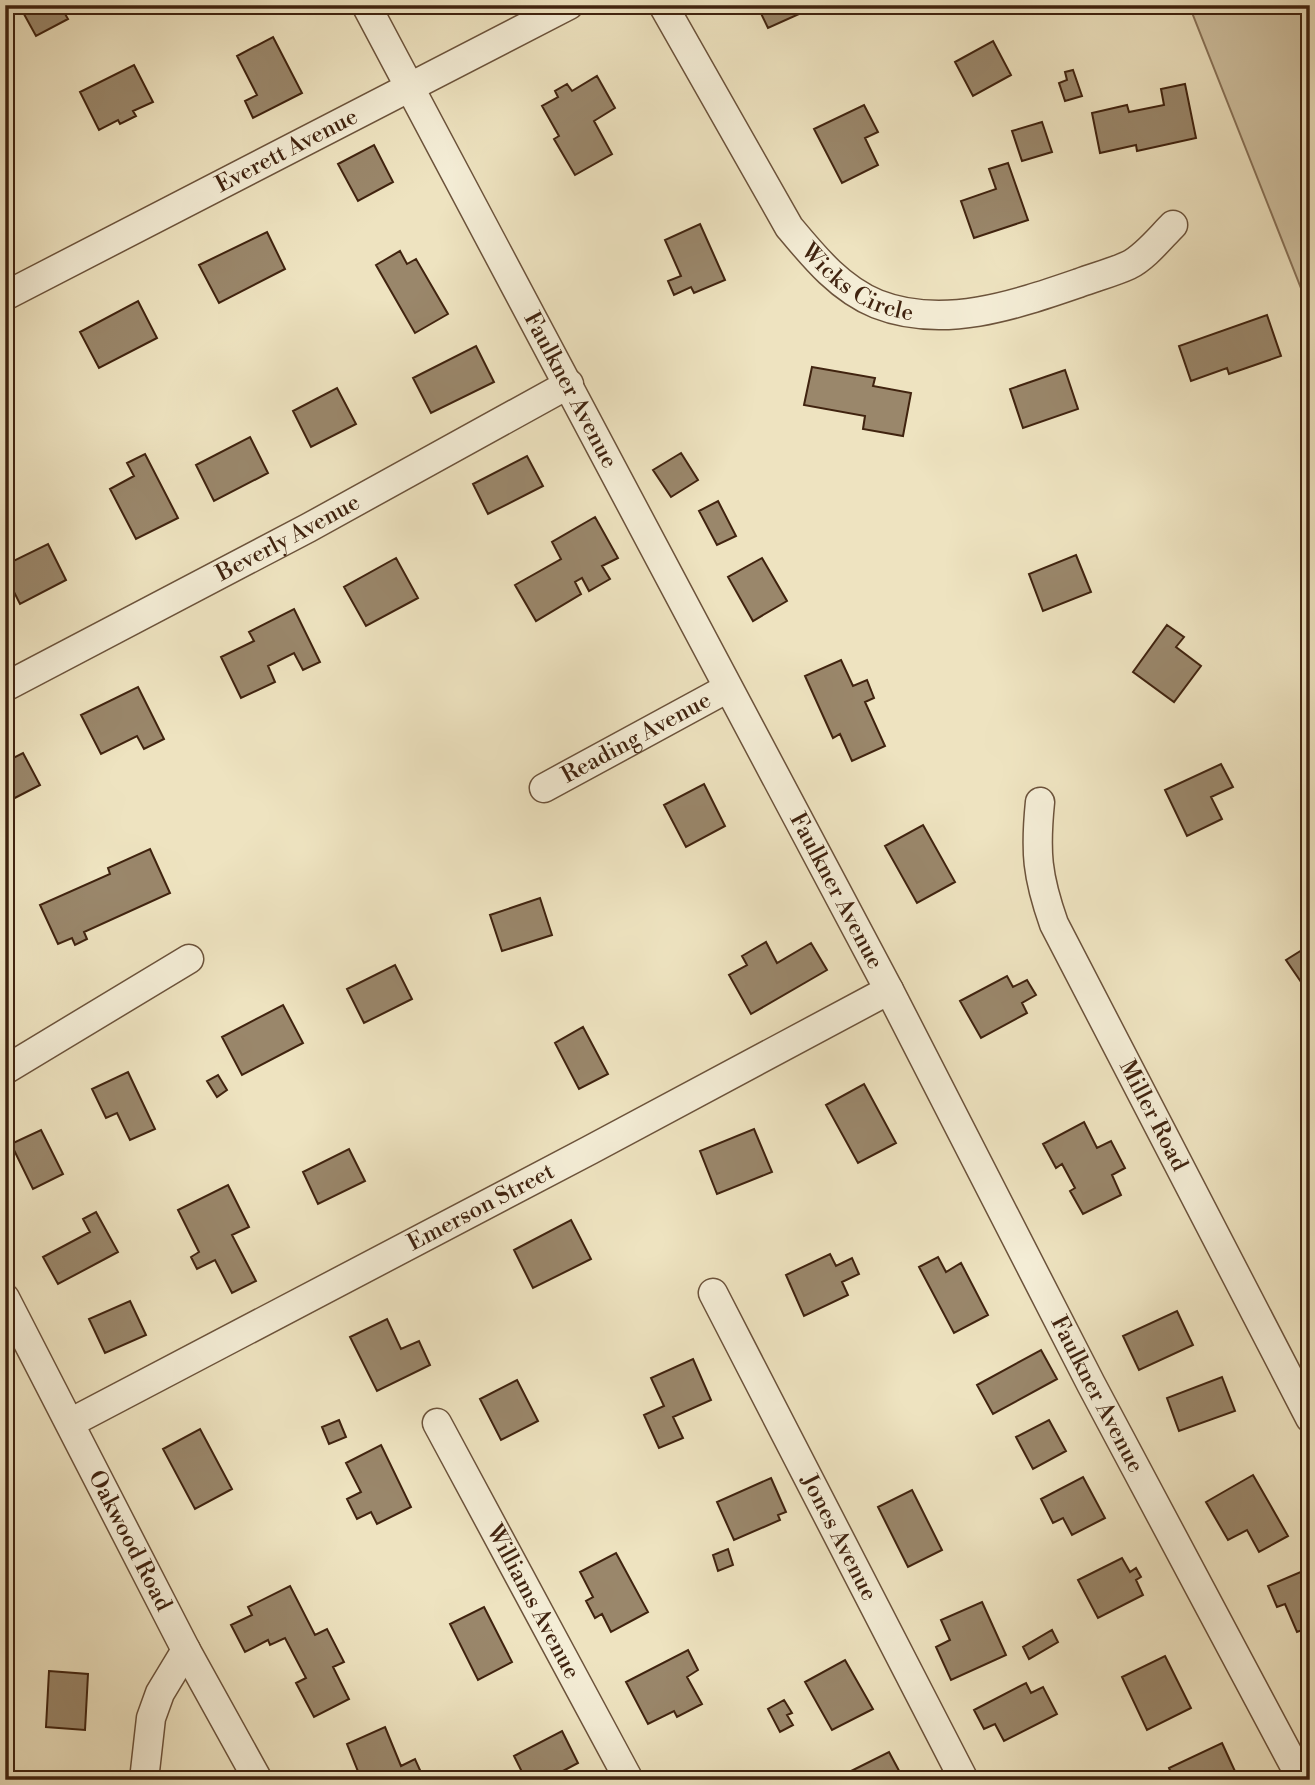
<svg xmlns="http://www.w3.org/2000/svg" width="1315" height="1785" viewBox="0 0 1315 1785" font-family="'Libre Bodoni',serif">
<rect width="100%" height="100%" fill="#eee3c0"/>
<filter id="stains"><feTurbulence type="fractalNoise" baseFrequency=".00286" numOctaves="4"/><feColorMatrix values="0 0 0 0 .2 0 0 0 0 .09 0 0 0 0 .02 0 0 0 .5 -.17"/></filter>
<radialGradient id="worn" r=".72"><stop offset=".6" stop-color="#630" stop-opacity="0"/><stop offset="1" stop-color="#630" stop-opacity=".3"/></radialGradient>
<path fill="#d0c2a2" stroke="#887258" stroke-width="2" d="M1189 5H1310V311Z"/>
<path fill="#9a876b" stroke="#40230f" stroke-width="2" d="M19 5H60L68 19 36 36Z
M757 5H819L768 28Z
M273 37 302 93 253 118 245 101 257 95 237 56Z
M993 41 1011 75 973 96 955 62Z
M134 65 153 102 133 111 136 116 120 124 118 120 99 130 80 92Z
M1073 70 1082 96 1065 101 1059 83 1067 80 1065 72Z
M597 76 615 108 594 121 612 154 575 175 554 139 559 136 542 106 558 97 555 91 567 84 572 91Z
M1185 84 1196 138 1137 151 1136 145 1100 153 1092 113 1127 105 1129 112 1164 105 1161 89Z
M864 105 878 132 865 138 878 165 842 183 814 129Z
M1042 122 1052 152 1022 161 1012 131Z
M374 145 393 182 358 201 338 164Z
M1008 163 1028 220 974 238 961 201 996 189 989 169Z
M700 224 725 280 694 293 691 287 674 295 668 281 681 276 665 240Z
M267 232 285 269 219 303 199 265Z
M400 251 407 264 416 259 448 314 415 333 376 265Z
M138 301 157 338 99 368 80 332Z
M1267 315 1281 356 1229 374 1227 368 1191 381 1179 346Z
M476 346 494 382 431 413 413 378Z
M812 367 875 378 873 386 911 393 903 436 863 429 865 416 804 405Z
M1065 370 1078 409 1023 428 1010 389Z
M337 388 356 424 311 447 293 411Z
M250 437 268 473 214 501 196 465Z
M681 453 698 480 671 497 653 470Z
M145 454 178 518 136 539 110 489 134 476 127 463Z
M527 456 543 486 488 514 473 484Z
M718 501 736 536 717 545 699 511Z
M595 517 618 558 602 566 610 579 589 591 582 578 575 582 581 594 536 621 515 585 561 559 552 542Z
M48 544 66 580 20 604 5 574V565Z
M1076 555 1091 592 1043 611 1029 574Z
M396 558 418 598 366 626 344 587Z
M762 558 787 601 753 621 728 577Z
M294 609 320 662 303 670 294 653 268 666 275 682 241 698 221 657 254 641 249 632Z
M1167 625 1184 637 1176 647 1201 666 1174 702 1133 672Z
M841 660 853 686 867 680 874 698 865 702 885 746 852 761 840 734 833 738 805 676Z
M138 687 164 739 144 749 137 736 101 754 81 715Z
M23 753 40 785 5 803V762Z
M1221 764 1233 787 1211 797 1222 819 1187 836 1165 790Z
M704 784 725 826 686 847 664 805Z
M923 825 955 882 917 903 885 846Z
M150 849 170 893 84 932 87 939 75 945 72 938 58 944 40 905 110 874 108 868Z
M540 898 552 935 502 951 490 915Z
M766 942 777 963 811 943 827 970 751 1014 729 975 747 965 742 956Z
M1310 945V995L1286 960Z
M395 965 412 999 364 1023 347 989Z
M1007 976 1013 987 1027 980 1036 995 1022 1003 1027 1013 981 1038 960 1001Z
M283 1005 303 1043 242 1075 222 1037Z
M583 1027 608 1074 579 1089 555 1043Z
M128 1072 155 1129 130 1140 117 1113 106 1118 92 1089Z
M218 1075 227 1090 217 1097 207 1081Z
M864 1084 896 1143 858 1163 826 1105Z
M1084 1122 1097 1148 1111 1141 1125 1168 1112 1175 1121 1195 1083 1214 1070 1191 1075 1188 1062 1164 1056 1168 1043 1144Z
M754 1129 772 1172 717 1194 700 1151Z
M41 1130 63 1174 33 1189 11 1144Z
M349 1149 365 1181 318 1204 303 1172Z
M228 1185 249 1227 232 1235 256 1281 232 1293 215 1260 197 1269 191 1257 199 1252 178 1210Z
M96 1212 118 1252 58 1284 43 1257 90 1232 83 1219Z
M571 1220 591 1259 533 1288 514 1250Z
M830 1254 836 1266 852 1258 859 1274 842 1282 848 1295 804 1316 786 1275Z
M938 1257 946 1272 961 1263 988 1315 954 1333 919 1267Z
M130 1301 146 1335 105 1353 89 1319Z
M1177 1311 1193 1345 1139 1370 1123 1336Z
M387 1319 401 1349 419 1341 430 1365 377 1391 350 1337Z
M1041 1350 1057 1379 993 1414 977 1385Z
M693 1359 711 1400 673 1417 683 1438 659 1448 644 1415 664 1406 651 1378Z
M1222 1377 1235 1411 1179 1431 1167 1398Z
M517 1380 538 1421 501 1440 480 1399Z
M339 1420 346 1437 329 1444 322 1427Z
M1049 1420 1066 1451 1033 1469 1016 1437Z
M200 1429 232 1489 195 1509 163 1449Z
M381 1445 411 1507 377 1524 371 1512 357 1519 347 1499 361 1492 346 1463Z
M1253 1475 1288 1536 1259 1552 1247 1530 1228 1540 1206 1502Z
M1083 1477 1105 1518 1072 1535 1063 1518 1053 1523 1041 1499Z
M771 1478 786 1512 778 1515 780 1520 734 1540 717 1502Z
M912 1490 942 1550 908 1567 878 1507Z
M728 1549 733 1565 718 1571 713 1555Z
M616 1553 648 1612 611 1632 602 1614 595 1618 586 1601 593 1597 580 1572Z
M1122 1558 1130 1572 1136 1568 1141 1577 1136 1580 1143 1595 1098 1618 1078 1580Z
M1310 1568V1627L1297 1632 1285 1604 1277 1607 1268 1586Z
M290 1586 315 1635 327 1629 344 1662 333 1667 349 1699 314 1717 296 1683 306 1678 285 1638 270 1645 268 1640 245 1652 231 1625 252 1615 248 1607Z
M982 1602 1006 1655 951 1680 936 1647 950 1640 941 1620Z
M484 1607 512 1662 478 1680 450 1624Z
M1052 1630 1058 1642 1029 1659 1023 1647Z
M688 1650 698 1670 687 1677 702 1704 677 1717 674 1711 648 1724 626 1682Z
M1165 1656 1191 1708 1147 1730 1122 1677Z
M845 1660 873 1709 832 1730 805 1682Z
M49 1671 88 1674 85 1730 46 1727Z
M1026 1683 1031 1693 1043 1687 1057 1714 1004 1741 995 1724 984 1729 974 1710Z
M784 1700 792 1713 787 1715 793 1725 780 1732 768 1709Z
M385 1727 401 1766 415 1759 424 1779 352 1780 351 1777 359 1774 347 1744Z
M562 1731 578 1763 546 1780H526L514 1756Z
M1222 1743 1239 1780H1174L1169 1768Z
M889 1752 904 1780H848L845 1774Z"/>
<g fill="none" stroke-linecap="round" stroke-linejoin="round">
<defs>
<g id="minor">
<path id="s1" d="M366 5 889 990 1091 1384 1302 1780"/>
<path id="s2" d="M663 5 789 227C814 257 840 289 877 304 943 330 1015 305 1079 283 1095 277 1114 272 1129 265 1145 257 1160 238 1173 225"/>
<path id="s3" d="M5 296 569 5"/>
<path id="s4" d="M5 687 308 528 569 384"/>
<path id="s5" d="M544 788 728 688"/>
<path id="s6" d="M1040 802C1035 852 1037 876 1054 924L1310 1418"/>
<path d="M5 1070 189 959"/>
<path id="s7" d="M713 1293 964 1780"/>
<path id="s8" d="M5 1298 186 1650 258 1780"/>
<path id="s9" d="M70 1423 590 1150 889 990"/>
<path id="s10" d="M437 1423 629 1780"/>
<path d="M144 1780 151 1718 160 1693 186 1650"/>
</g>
</defs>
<use href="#minor" stroke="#6c533b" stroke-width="31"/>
<use href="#minor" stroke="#f4edd6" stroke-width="28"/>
</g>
<g text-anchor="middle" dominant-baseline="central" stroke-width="6" stroke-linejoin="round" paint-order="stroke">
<g font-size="23" fill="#40230f" stroke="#f4edd6">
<text stroke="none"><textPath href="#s3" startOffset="317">Everett Avenue</textPath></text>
<text stroke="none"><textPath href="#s2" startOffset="346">Wicks Circle</textPath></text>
<text stroke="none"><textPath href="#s1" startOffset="436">Faulkner Avenue</textPath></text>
<text stroke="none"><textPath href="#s4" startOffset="320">Beverly Avenue</textPath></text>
<text stroke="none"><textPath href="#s5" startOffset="105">Reading Avenue</textPath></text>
<text stroke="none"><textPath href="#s1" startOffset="1003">Faulkner Avenue</textPath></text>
<text stroke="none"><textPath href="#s6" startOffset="340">Miller Road</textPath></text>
<text stroke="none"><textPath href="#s9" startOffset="464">Emerson Street</textPath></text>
<text stroke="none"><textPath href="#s1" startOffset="1570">Faulkner Avenue</textPath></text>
<text stroke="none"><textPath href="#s7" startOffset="275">Jones Avenue</textPath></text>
<text stroke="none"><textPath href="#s8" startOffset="273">Oakwood Road</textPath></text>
<text stroke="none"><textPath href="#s10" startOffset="203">Williams Avenue</textPath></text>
</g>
</g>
<rect width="1315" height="1785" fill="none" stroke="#eee3c0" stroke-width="28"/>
<rect x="7" y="7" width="1301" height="1771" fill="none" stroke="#40230f" stroke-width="3.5"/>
<rect x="14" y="14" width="1287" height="1757" fill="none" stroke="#40230f" stroke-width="2"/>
<rect width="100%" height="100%" filter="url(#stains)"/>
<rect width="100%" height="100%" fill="url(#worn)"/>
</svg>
